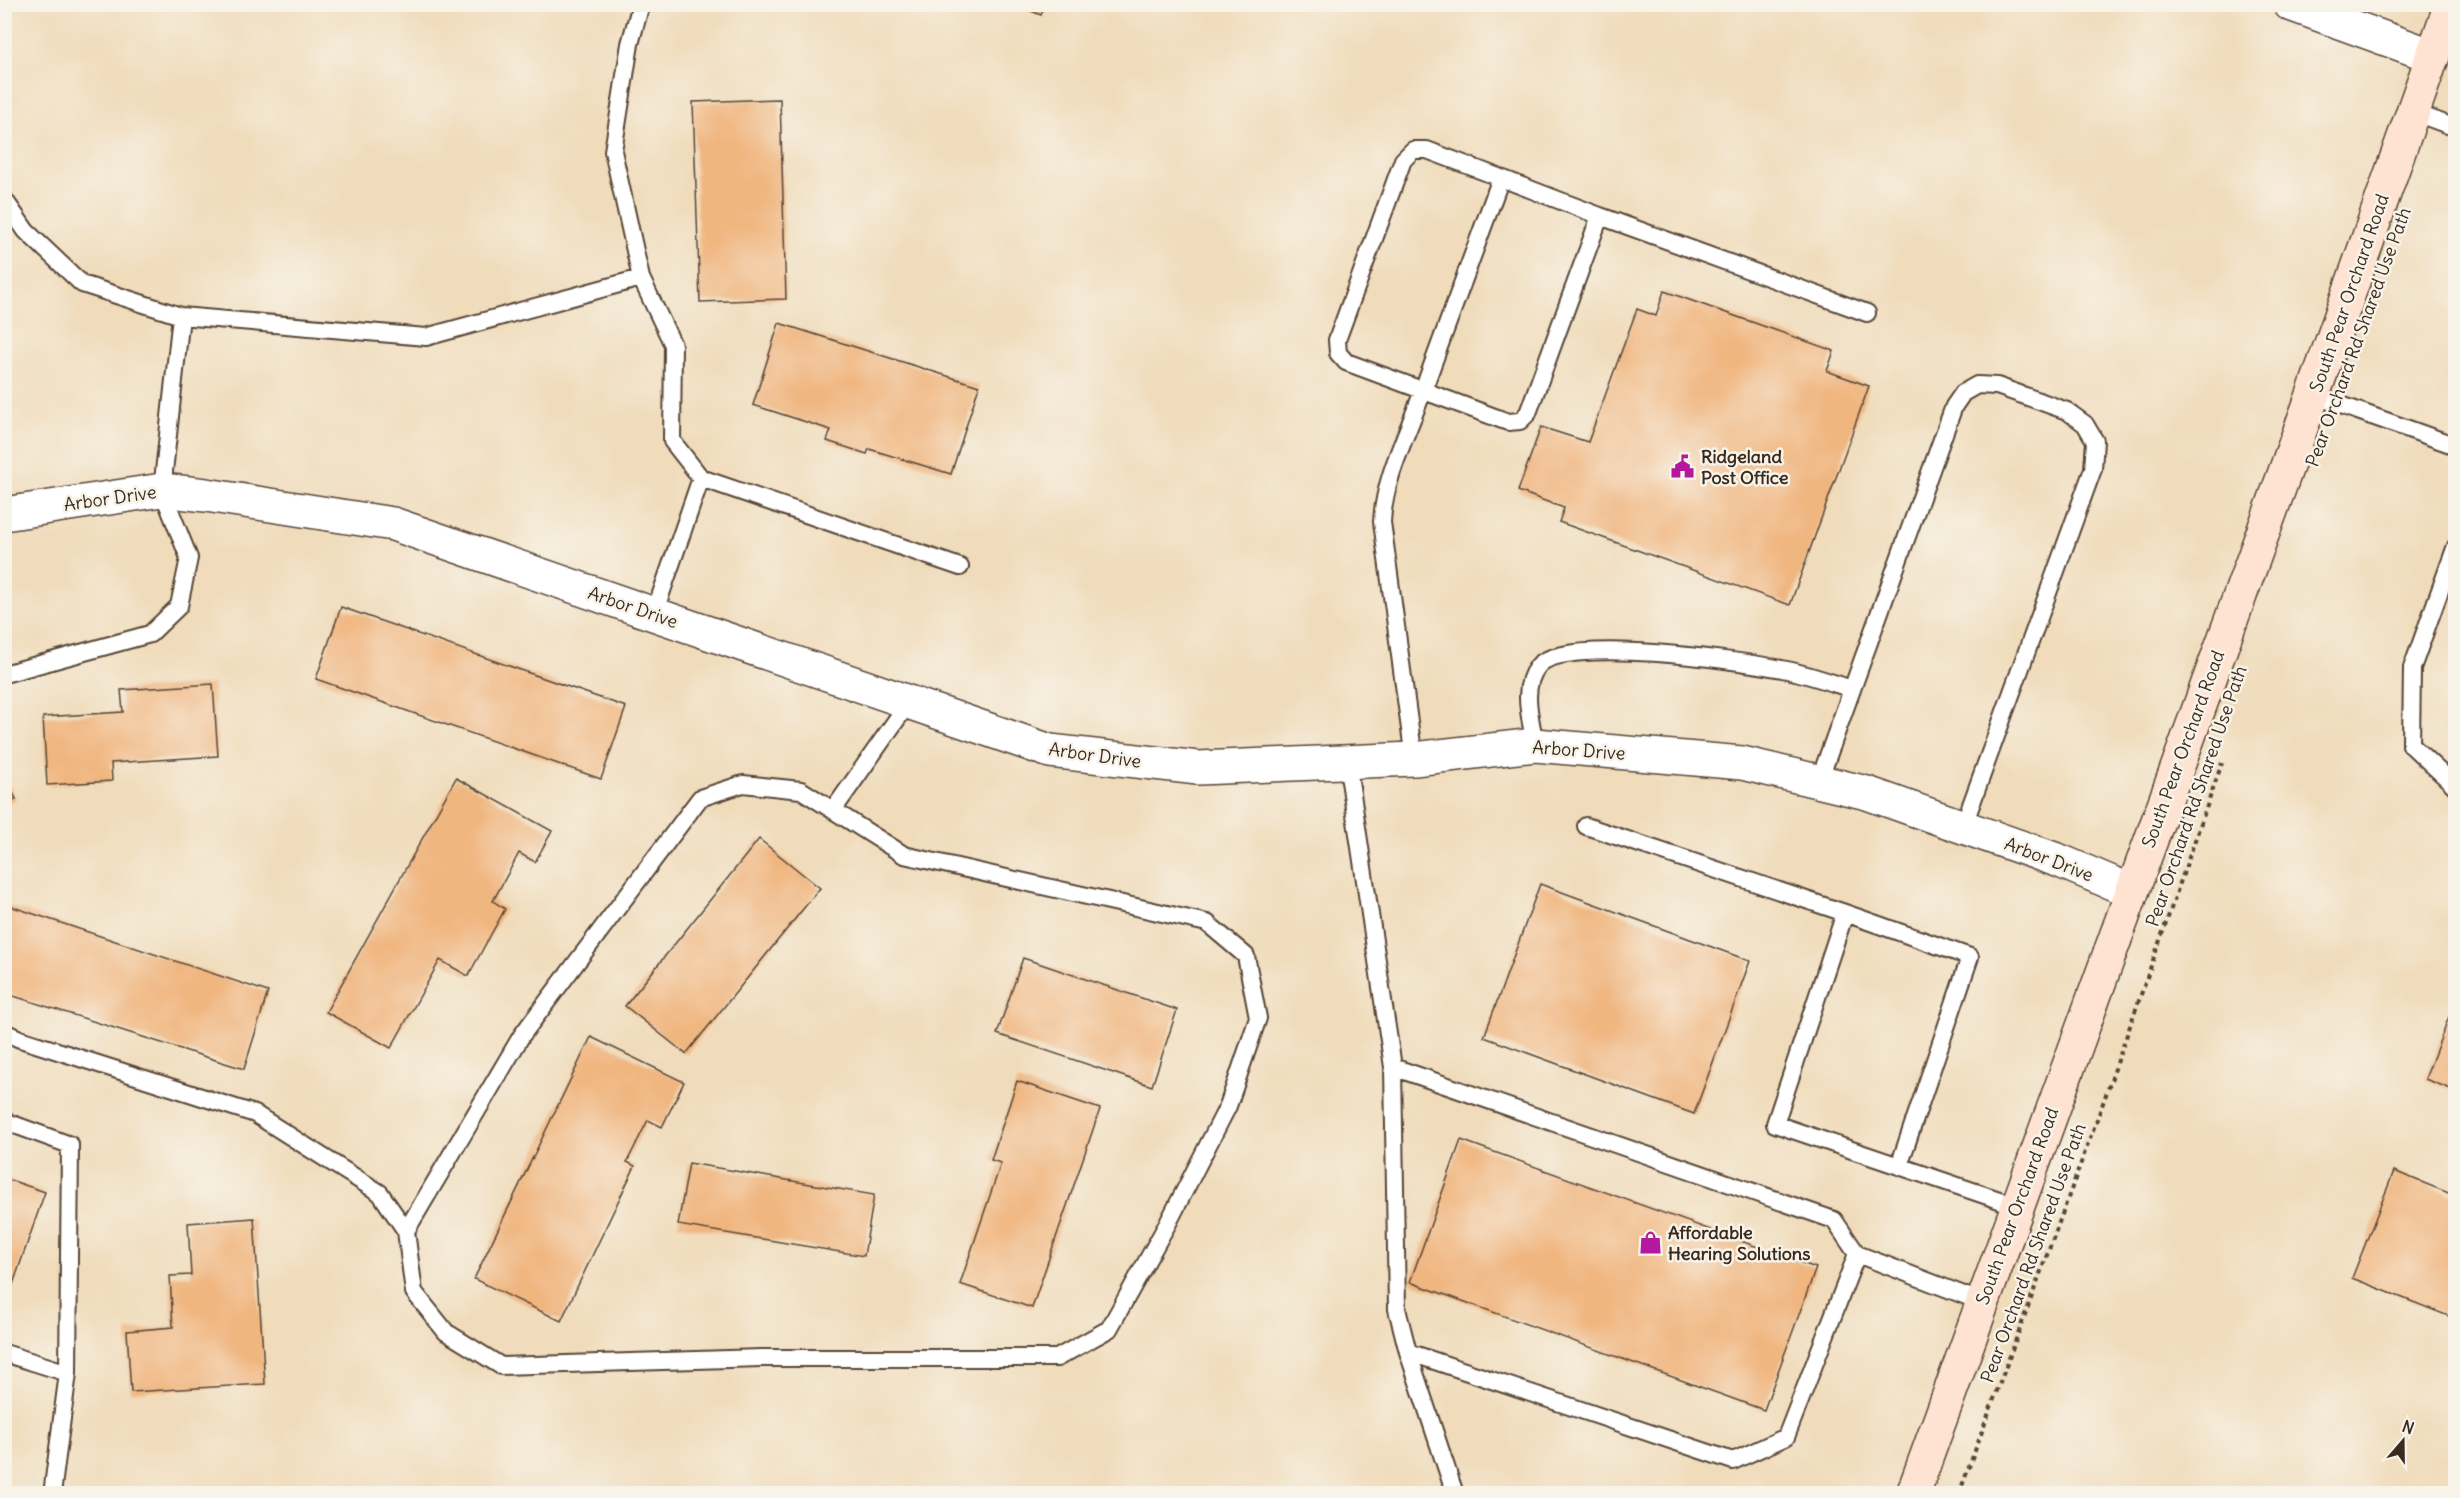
<svg xmlns="http://www.w3.org/2000/svg" width="2460" height="1498" viewBox="0 0 2460 1498" font-family="Delius,sans-serif">
<rect width="100%" height="100%" fill="#f7f3e8"/>
<filter id="ink" filterUnits="userSpaceOnUse"><feTurbulence type="fractalNoise" baseFrequency=".0167" numOctaves="2"/><feDisplacementMap in="SourceGraphic" scale="12" xChannelSelector="R" yChannelSelector="G"/><feConvolveMatrix kernelMatrix="1 2 1 2 8 2 1 2 1" color-interpolation-filters="sRGB"/></filter>
<filter id="wash" filterUnits="userSpaceOnUse"><feTurbulence type="fractalNoise" baseFrequency=".008" numOctaves="4" result="noise"/><feDisplacementMap in="SourceGraphic" scale="24" xChannelSelector="R" yChannelSelector="G"/><feGaussianBlur stdDeviation="1.35" result="paint"/><feColorMatrix in="noise" values="0 0 0 0 0 0 0 0 0 0 0 0 0 0 0 0 0 1.4 0 .05"/><feComposite in="paint" operator="in"/></filter>
<g filter="url(#wash)">
<rect width="100%" height="100%" fill="#f0dcbb"/>
<g id="blocks">
<path fill="#f0b680" d="M1014 4H1045L1041 15Z
M780 99 786 299 700 302 693 102Z
M1664 291 1834 351 1827 371 1869 386 1790 605 1559 522 1564 508 1518 491 1541 427 1588 442 1637 309 1656 316Z
M779 323 979 386 951 474 869 449 867 454 827 441 831 430 753 405Z
M341 607 626 707 601 779 316 679Z
M213 684 218 756 111 763 112 781 47 785 43 717 123 712 121 690Z
M4 776 16 799 4 805Z
M456 778 552 831 535 862 519 853 493 901 505 909 468 976 440 960 391 1048 326 1012Z
M759 839 820 888 686 1054 625 1006Z
M1540 884 1750 961 1694 1114 1484 1037Z
M4 904 268 992 244 1069 4 993Z
M1023 958 1177 1010 1152 1086 997 1034Z
M2455 1001H2456V1091L2425 1079Z
M591 1037 684 1082 662 1127 648 1120 627 1162 635 1166 561 1321 474 1279Z
M1017 1081 1100 1109 1032 1308 960 1284 1001 1163 991 1160Z
M1461 1140 1816 1268 1764 1410 1410 1282Z
M689 1163 874 1195 864 1256 678 1225Z
M2394 1171 2456 1196V1319L2352 1278Z
M4 1178 45 1192 11 1290 4 1288Z
M254 1218 265 1384 131 1392 127 1331 173 1327 170 1276 191 1275 188 1223Z"/>
</g>
</g>
<g filter="url(#ink)">
<use href="#blocks" fill-opacity="0" stroke="#564536" stroke-width="1.5"/>
<g fill="none" stroke-linecap="round" stroke-linejoin="round">
<defs>
<path id="lane" d="M641 4 630 44 613 151 641 278 673 345 672 441 701 478 960 567
M2413 112 2456 128
M1501 178 1600 216
M4 199 26 231 82 284 181 316 426 337 641 278
M2313 395 2456 446
M2456 546 2412 668 2411 745 2456 787
M654 614 701 478
M4 674 150 634 179 606 189 558 162 490 181 316
M1535 745C1531 719 1520 688 1538 666 1562 635 1742 661 1782 669 1805 673 1829 682 1852 689
M1414 759 1382 522C1384 479 1406 437 1421 396 1448 324 1474 251 1501 178L1427 150H1413L1403 160 1337 340 1338 353 1346 362 1508 422 1520 421 1528 413 1600 216 1867 313
M1347 761 1393 1067 1397 1309 1408 1352 1455 1494
M1819 781 1954 406 1963 393 1977 385 1997 386 2067 411 2085 424 2095 441 2093 469 1963 827
M834 809 909 702
M1586 826 1845 913
M4 1032 20 1039 255 1114 380 1193 406 1231 414 1292 446 1332 501 1366 761 1358H1057L1109 1329 1168 1223 1228 1106 1258 1018 1246 956 1207 923 904 855 801 790 743 784 700 798 522 1035 406 1231
M1393 1067 1834 1220 1857 1254 1786 1437 1733 1461 1408 1352
M4 1121 70 1145 68 1373 52 1494
M1899 1166 1970 957 1845 913 1775 1124 2017 1206
M1857 1254 1982 1302
M4 1353 68 1373"/>
<path id="street" d="M2290 4 2433 56
M4 514 162 490 206 495 393 524 1050 751 1198 768 1414 759 1535 745 1742 763 1867 793 2060 861 2131 891"/>
<path id="secondary" d="M1913 1494 2313 395 2451 4"/>
</defs>
<use href="#lane" stroke="#564536" stroke-width="20"/>
<use href="#street" stroke="#564536" stroke-width="36"/>
<use href="#secondary" stroke="#564536" stroke-width="36"/>
<path stroke="#564536" stroke-width="4" stroke-dasharray="4.5 4.5" stroke-linecap="butt" d="M1959 1494 2103 1103 2222 763"/>
<use href="#lane" stroke="#fff" stroke-width="16"/>
<use href="#street" stroke="#fff" stroke-width="33"/>
<use href="#secondary" stroke="#fee3d2" stroke-width="33"/>
</g>
</g>
<defs>
<symbol id="civic-bare" viewBox="-9 -9 18 18"><path d="M-.6-6.5H3V-4.5H.6V-3L4-1V1h2V6H-6V1h2V-1L-.6-3ZM-1.2 2.5V6h2.4V2.5Z" fill="#b5179e" stroke="#f7f3e8" stroke-width="2.5" paint-order="stroke"/></symbol>
<symbol id="shop-bare" viewBox="-9 -9 18 18"><path d="M-5-2.5h2.3a2.7 3.5 0 0 1 5.4 0H5L5.5 6h-11ZM-1.5-2.5h3a1.5 2.3 0 0 0-3 0Z" fill="#b5179e" stroke="#f7f3e8" stroke-width="2.5" paint-order="stroke"/></symbol>
</defs>
<g fill-rule="evenodd">
<use href="#civic-bare" x="1666" y="450" width="33" height="33"/>
<use href="#shop-bare" x="1634" y="1226" width="33" height="33"/>
</g>
<g text-anchor="middle" dominant-baseline="central" stroke-width="5" stroke-linejoin="round" paint-order="stroke">
<g font-size="18" fill="#3b2a1e" stroke="#f7f3e8">
<text transform="translate(2349 293) rotate(-71)">South Pear Orchard Road</text>
<text transform="translate(2358 337) rotate(-70)">Pear Orchard Rd Shared Use Path</text>
<text transform="translate(110 498) rotate(-8)">Arbor Drive</text>
<text transform="translate(633 607) rotate(19)">Arbor Drive</text>
<text transform="translate(2183 749) rotate(-70)">South Pear Orchard Road</text>
<text transform="translate(1579 750) rotate(4)">Arbor Drive</text>
<text transform="translate(1095 755) rotate(8)">Arbor Drive</text>
<text transform="translate(2196 796) rotate(-71)">Pear Orchard Rd Shared Use Path</text>
<text transform="translate(2049 859) rotate(21)">Arbor Drive</text>
<text transform="translate(2017 1206) rotate(-70)">South Pear Orchard Road</text>
<text transform="translate(2033 1253) rotate(-70)">Pear Orchard Rd Shared Use Path</text>
</g>
<g font-size="18" font-weight="bold" fill="#3b2a1e" stroke="#f7f3e8" text-anchor="start">
<text x="1701" y="456">Ridgeland<tspan x="1701" dy="21">Post Office</tspan></text>
<text x="1668" y="1232">Affordable<tspan x="1668" dy="21">Hearing Solutions</tspan></text>
</g>
</g>
<rect width="2460" height="1498" fill="none" stroke="#f7f3e8" stroke-width="24"/>
<g transform="translate(2403 1441) rotate(20)" stroke="#f7f3e8" stroke-width="4.5" paint-order="stroke">
<path d="M0-4.5L10 22L0 15L-10 22Z" fill="#3b2a1e"/>
<text y="-9" font-size="16" font-weight="bold" text-anchor="middle" fill="#3b2a1e">N</text>
</g>
</svg>
